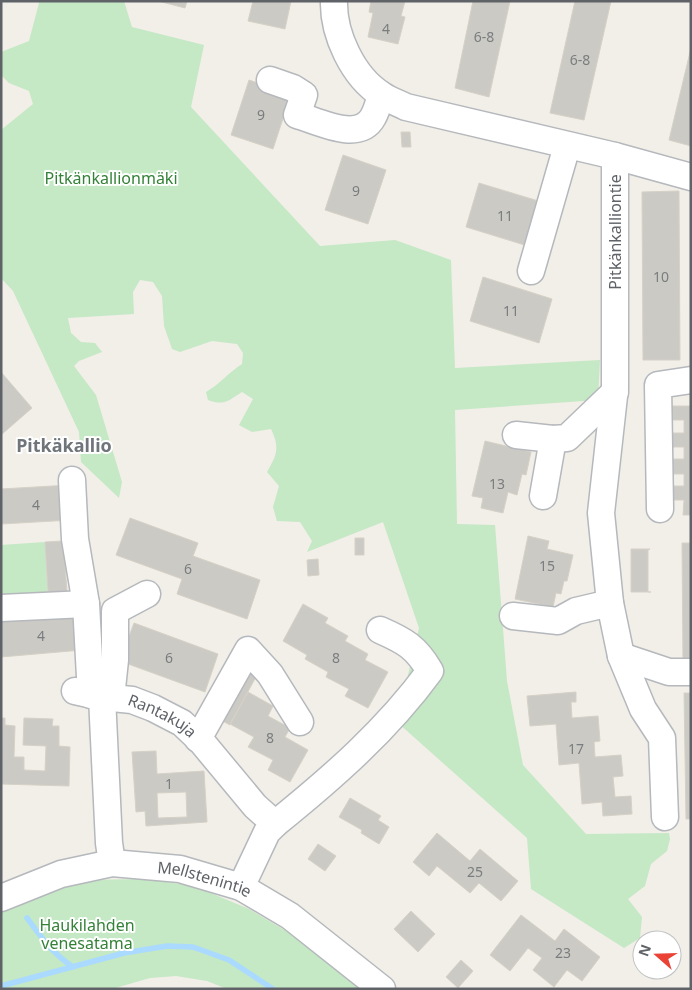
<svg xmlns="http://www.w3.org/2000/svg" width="692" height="990" viewBox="0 0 692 990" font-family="'Noto Sans',sans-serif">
<rect width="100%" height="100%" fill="#f1efe8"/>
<path fill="#c5e8c5" d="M38 1H124L132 27 204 45 191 107 320 246 395 240 451 260 455 368 600 360 598 400 455 410 457 524 495 525 507 681 523 765 586 834 669 833 670 839 667 851 651 864 645 886 628 899 642 917 640 938 624 948 531 889 527 838 397 722 419 628 383 522 307 552 312 541 300 522 277 521 273 507 279 486 267 472C277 455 280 448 271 429L252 432 239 425 253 399 242 392C228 401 224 406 208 400L206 392C220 384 229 372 242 364L243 353 237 344 212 341 180 352 172 349 164 326 162 296 153 282 140 280 133 292 134 314 68 318 71 333 81 342 95 343 102 352 79 361 74 366 96 395 122 482 119 498 81 462 79 432 13 291 1 278V130L33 104 29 91 9 83 1 75V52L29 41 39 3Z
M45 542 48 601 1 604V545Z
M144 879 194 886 249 909 298 938 359 989H227L207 981 176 976 150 978 112 989H1V910L77 880Z"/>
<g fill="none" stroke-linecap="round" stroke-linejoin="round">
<path stroke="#aadaff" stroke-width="5.5" d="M27 918C41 937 53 954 73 967
M1 986 124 953 167 946 193 947 229 960 273 989"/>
</g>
<path fill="#cccac5" stroke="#d6d1c6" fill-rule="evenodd" d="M158 1H187L185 8Z
M253 1H291L285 29 248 21Z
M371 1H405L401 16 405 17 398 44 368 37 373 13 369 12Z
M473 1H510L489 97 455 88Z
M575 1H611L584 120 550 113Z
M691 48V146L669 140Z
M249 80 291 94 273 149 231 135Z
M401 132H410L411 147H402Z
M343 155 386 170 368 224 325 210Z
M479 183 545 203 531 247 466 227Z
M679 191 680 360H643L642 192Z
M483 277 552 299 539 343 470 321Z
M1 372 32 408 1 435Z
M666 406H691V515H683L684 500H665V486H684V474H666V459H684V447H666V433H684V420H666Z
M485 441 531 452 526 475 522 474 517 495 508 492 503 513 481 508 483 498 472 496Z
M70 485 71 520 1 524V489Z
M130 518 198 543 193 556 260 580 247 619 177 594 182 579 116 555Z
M528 536 549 541 547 549 573 555 567 581H564L561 594 556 593 553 607 515 599Z
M355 538H364V555H355Z
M63 541 67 591 48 592 45 542Z
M682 543H691V664L683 665Z
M631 549H650L648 550V592H651H631Z
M318 559 319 575 308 576 307 560Z
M303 604 328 618 325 623 348 636 345 641 368 654 365 660 388 672 368 708 345 696 349 689 326 677 328 672 305 659 307 655 283 641Z
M79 614 82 650 1 657V621Z
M134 623 218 654 205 692 120 661Z
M245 668 257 675 230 725 217 718Z
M248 692 273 706 268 716 290 728 285 737 308 750 290 782 268 770 273 760 248 747 254 737 230 724Z
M576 692V702H571L572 718 598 716 600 741 594 742 595 757 621 755 623 776 613 777 615 797 631 796 632 814 603 816 602 802 582 804 579 763 559 765 556 724 530 726 527 696Z
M684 693H691V819H686Z
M1 718H5V725L15 726 14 757H24V770L45 771 46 746 23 745 24 718 53 719 52 726H59V746L70 747 69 786 1 784Z
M156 751 157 774 204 771 207 822 146 826 145 811 136 812 132 752ZM186 792 187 817 158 818 157 793Z
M350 798 381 816 378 820 389 827 379 844 361 833 362 830 339 817Z
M437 833 470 861 480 849 518 881 501 901 479 883 470 893 437 866 429 876 413 862Z
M318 844 336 856 325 871 308 859Z
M411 911 435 934 418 952 394 929Z
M521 915 555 941 564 929 600 957 582 981 567 970 554 987 533 970 542 958 528 948 510 971 490 955Z
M461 960 473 971 458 988 446 977Z"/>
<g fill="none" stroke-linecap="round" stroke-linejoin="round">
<defs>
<g id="minor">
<path d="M334 1C333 34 353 77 382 95 389 100 398 103 406 107L615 156V387L601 513 610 603 621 656 643 709 662 738 665 817"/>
<path d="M270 80 293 88 304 95 297 115C318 121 359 143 373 117 377 110 379 102 381 95"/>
<path d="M615 156 691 177"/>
<path d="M531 271 567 146"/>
<path d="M516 435 553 439 567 438 615 392"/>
<path d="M72 480 75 539 86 604 91 695"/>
<path d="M543 496 553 439"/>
<path d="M660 509 658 385 691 380"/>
<path d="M1 608 86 604"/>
<path d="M513 616 558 621 576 611 610 603"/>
<path d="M621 656 669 672H691"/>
<path id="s1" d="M75 691 102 697 132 700 153 708 182 723 201 741 255 806 275 824 267 832 241 887"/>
<path d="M102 697 109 843 112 863"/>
<path d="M111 698 115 660V611L147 594"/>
<path d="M198 739 248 650 270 674 300 722"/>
<path d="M275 824C332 778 387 730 430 671 416 647 405 641 380 630"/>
<path id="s2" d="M1 898 61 874 112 863 180 869 241 887 290 916 382 989"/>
</g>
</defs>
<use href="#minor" stroke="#b5b8bc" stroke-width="29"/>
<use href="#minor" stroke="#fff" stroke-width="26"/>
</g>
<g text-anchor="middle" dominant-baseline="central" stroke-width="4" stroke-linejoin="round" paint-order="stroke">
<g font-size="14" fill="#7a7d7f">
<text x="386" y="28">4</text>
<text x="484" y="36">6-8</text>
<text x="580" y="59">6-8</text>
<text x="261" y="114">9</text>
<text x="356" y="190">9</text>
<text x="505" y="215">11</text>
<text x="661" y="276">10</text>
<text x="511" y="310">11</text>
<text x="497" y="483">13</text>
<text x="36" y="504">4</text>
<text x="547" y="565">15</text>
<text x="188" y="568">6</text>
<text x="41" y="635">4</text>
<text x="169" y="657">6</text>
<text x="336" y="657">8</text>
<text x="270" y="737">8</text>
<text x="576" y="748">17</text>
<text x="169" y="783">1</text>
<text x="475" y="871">25</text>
<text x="563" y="952">23</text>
</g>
<g font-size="16" fill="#348238" stroke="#fff">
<text x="111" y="178">Pitkänkallionmäki</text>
<text x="87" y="925">Haukilahden<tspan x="87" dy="18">venesatama</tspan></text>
</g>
<g font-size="16" fill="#5f6368" stroke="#fff">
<text transform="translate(615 232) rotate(-90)">Pitkänkalliontie</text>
<text stroke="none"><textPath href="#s1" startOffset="92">Rantakuja</textPath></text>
<text stroke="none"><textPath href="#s2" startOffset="211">Mellstenintie</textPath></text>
</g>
<g font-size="18" font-weight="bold" fill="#70757a" stroke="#fff">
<text x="64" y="445">Pitkäkallio</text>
</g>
</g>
<rect width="692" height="990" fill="none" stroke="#5f6368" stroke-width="5"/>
<g transform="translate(657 955) rotate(290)"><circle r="24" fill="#ffffff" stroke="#bfc1c3"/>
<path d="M0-4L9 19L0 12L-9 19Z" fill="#ea4335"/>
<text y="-8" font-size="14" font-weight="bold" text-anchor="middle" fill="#5f6368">N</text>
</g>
</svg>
